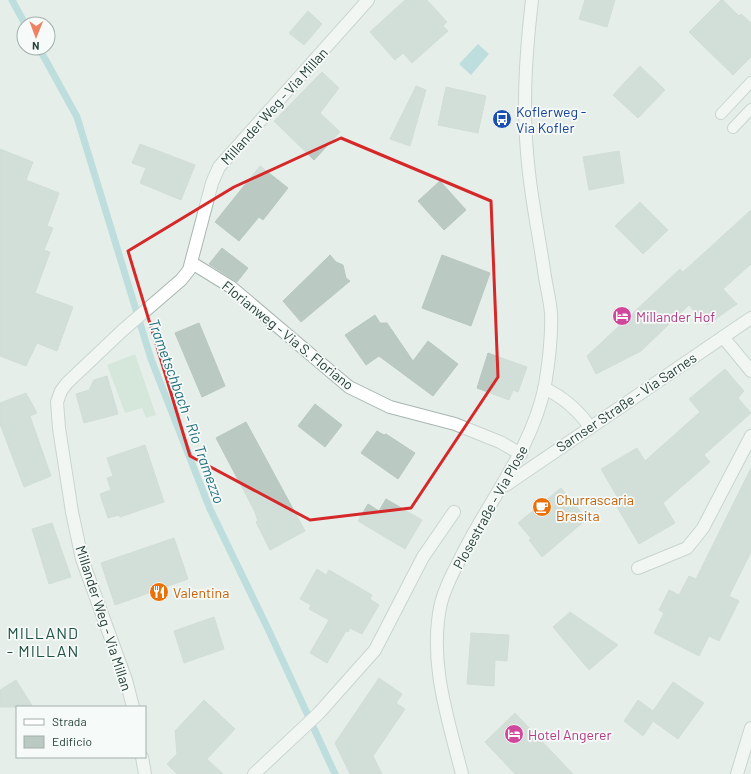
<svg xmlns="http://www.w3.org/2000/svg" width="751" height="774" viewBox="0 0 751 774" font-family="Barlow,sans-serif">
<rect width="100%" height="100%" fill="#e6eeea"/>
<path fill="#bfdec7" d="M135 354 156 415 146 418 142 408 125 413 107 365Z"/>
<path fill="#8fc9d1" d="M478 44 489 54 471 75 459 64Z"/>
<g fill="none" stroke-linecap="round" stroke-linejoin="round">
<path stroke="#8fc9d1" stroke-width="7" d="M12 0 25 24
M39 48 77 117 151 359 210 509 269 631 335 774"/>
</g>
<path fill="#bbc9c3" stroke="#b8c8c1" d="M405 0H427L447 22 443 26 448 31 412 63 403 53 395 60 370 32Z
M585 0H615L607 27 579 19Z
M721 0H723L739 16 741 14 751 23V57L733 75 689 32Z
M308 11 322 24 304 45 289 33Z
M640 66 665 90 638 118 613 95Z
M322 72 339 88 320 113 340 132 314 160 274 121Z
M416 86 426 90 410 146 390 139Z
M446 87 486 96 478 133 438 125Z
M140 144 195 165 181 200 140 183 146 168 132 163Z
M0 149 33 162 26 180 59 193 47 226 53 228 44 250 50 252 35 293 73 307 57 351 37 343 26 366 0 356Z
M619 151 624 183 589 190 583 157Z
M260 166 288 188 263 220 259 217 239 241 215 222Z
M440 181 466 210 444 230 418 201Z
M640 202 668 230 643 254 615 226Z
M751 210V264L723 289 737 304 707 325 689 305 641 351 596 374 587 356 680 269 683 272Z
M222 248 248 268 237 282 209 264Z
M330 255 336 262 343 265 346 278 350 281 301 322 283 301Z
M442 255 490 273 471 326 422 308Z
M375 315 380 323H387L413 361 428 341 458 364 433 396 379 356 366 365 345 335Z
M199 323 225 386 202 397 175 333Z
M488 353 527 367 518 392 513 390 509 400 477 388Z
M725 369 744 391 738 398 751 413 704 455 710 462 663 503 675 523 639 544 617 507 622 505 601 469 637 448 645 461 700 412 689 399Z
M107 376 118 414 84 423 76 394 89 390 94 380Z
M26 393 37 413 30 416 51 476 24 487 0 424V403Z
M315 404 342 425 325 447 298 426Z
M246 422 305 531 270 550 256 522 258 521 254 510 216 438Z
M377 431 384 435 386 434 415 453 398 479 361 453Z
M145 445 164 502 120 517 119 515 108 518 100 494 111 490 107 478 113 476 107 458Z
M751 468V552L729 596 739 601 719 641 709 636 699 656 654 633 664 613 659 610 669 590 679 595 689 576 696 579Z
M561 488 587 519 542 557 529 540 531 538 518 523Z
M386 499 422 520 405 549 358 521 368 504 379 511Z
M52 523 71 577 49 584 32 529Z
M174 538 188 579 115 605 101 563Z
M317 569 326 575 329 570 372 595 370 599 379 605 362 634 350 628 348 632 346 631 327 663 310 653 329 620 309 609 311 605 300 599Z
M570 612 618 645 589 670 553 627Z
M214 617 224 649 184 663 174 631Z
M471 633 509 635 507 661 495 660 494 686 467 684Z
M379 678 402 694 396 703 405 709 373 756 382 774H350L335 743Z
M16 680 33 707H0V690Z
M673 682 704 703 678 739 653 721 643 736 624 721 638 700 653 711Z
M204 700 235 729 207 759 223 774H177L167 764 177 754 175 731Z
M515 713 573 774H515L485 742Z"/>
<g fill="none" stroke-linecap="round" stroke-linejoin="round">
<defs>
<path id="service" d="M721 114 751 82
M733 128 751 109"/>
<path id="minor" d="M192 263 231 287 349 387 390 407 455 424 500 442 521 454
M723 337 751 371
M638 568 687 548 703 528 751 436
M133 707 126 680 82 559 72 512 59 428 57 402 61 391 67 383 123 330 181 280 189 270 212 183 219 167 368 0
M142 757 145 774
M254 774 319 713 375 650 423 557 454 512
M737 774 751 728"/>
<path id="tertiary" d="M544 388C563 397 578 410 590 427
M506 485 751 318
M462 774C448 719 428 661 441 603 445 588 453 572 460 559 488 501 532 450 545 385 549 361 552 337 551 313 550 301 547 289 545 277 540 242 533 208 529 173 522 113 525 60 532 0"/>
</defs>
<use href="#service" stroke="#a8b6b1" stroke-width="12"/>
<use href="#minor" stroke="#a8b6b1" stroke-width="14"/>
<use href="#tertiary" stroke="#a8b6b1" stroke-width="14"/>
<use href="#service" stroke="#fff" stroke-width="10"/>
<use href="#minor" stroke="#fff" stroke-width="12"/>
<use href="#tertiary" stroke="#fff" stroke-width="12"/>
</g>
<path d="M0 0H751V774H0ZM341 138 491 201 498 377 411 508 310 520 190 456 128 251 234 187Z" fill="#e6eeea" fill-opacity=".55" fill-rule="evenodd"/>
<path fill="none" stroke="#d62828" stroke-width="3" stroke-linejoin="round" d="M341 138 491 201 498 377 411 508 310 520 190 456 128 251 234 187Z"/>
<defs>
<symbol id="bus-disc" viewBox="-11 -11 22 22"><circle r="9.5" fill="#1a4fb4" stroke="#f6faf8"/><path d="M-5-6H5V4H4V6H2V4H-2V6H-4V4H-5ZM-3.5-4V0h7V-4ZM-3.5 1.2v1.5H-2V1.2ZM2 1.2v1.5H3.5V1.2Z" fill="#fff"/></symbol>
<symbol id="hotel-disc" viewBox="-11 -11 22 22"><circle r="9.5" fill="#d1479c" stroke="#f6faf8"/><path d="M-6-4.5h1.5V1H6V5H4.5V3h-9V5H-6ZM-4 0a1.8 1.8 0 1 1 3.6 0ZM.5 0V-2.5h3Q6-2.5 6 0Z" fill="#fff"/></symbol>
<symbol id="cafe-disc" viewBox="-11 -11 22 22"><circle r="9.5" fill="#e8710a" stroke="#f6faf8"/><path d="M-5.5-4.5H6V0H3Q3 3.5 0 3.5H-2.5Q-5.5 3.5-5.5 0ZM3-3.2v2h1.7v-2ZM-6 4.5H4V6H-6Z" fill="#fff"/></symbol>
<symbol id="restaurant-disc" viewBox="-11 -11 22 22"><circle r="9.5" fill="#e8710a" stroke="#f6faf8"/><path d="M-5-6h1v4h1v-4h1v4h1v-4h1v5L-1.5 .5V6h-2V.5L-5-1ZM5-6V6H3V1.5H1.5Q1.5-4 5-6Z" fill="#fff"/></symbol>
</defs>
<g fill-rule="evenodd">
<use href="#bus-disc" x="491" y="108" width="22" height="22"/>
<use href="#hotel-disc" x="611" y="305" width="22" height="22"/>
<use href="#cafe-disc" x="531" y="496" width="22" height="22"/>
<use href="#restaurant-disc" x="148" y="581" width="22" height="22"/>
<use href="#hotel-disc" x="503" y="723" width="22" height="22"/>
</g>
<g text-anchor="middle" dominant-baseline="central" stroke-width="3.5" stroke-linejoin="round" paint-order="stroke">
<g font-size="14" fill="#254038" stroke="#f6faf8">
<text transform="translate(274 106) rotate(-48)">Millander Weg - Via Millan</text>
<text transform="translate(288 335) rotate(39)">Florianweg - Via S. Floriano</text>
<text transform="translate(626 402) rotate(-34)">Sarnser Straße - Via Sarnes</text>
<text transform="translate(490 507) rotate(-61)">Plosestraße - Via Plose</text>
<text transform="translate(104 618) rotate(72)">Millander Weg - Via Millan</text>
</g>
<g font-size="14" fill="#164399" stroke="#f6faf8" text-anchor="start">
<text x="516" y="111">Koflerweg -<tspan x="516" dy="16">Via Kofler</tspan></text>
</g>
<g font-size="14" fill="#b23c85" stroke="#f6faf8" text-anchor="start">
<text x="636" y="316">Millander Hof</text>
<text x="528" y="734">Hotel Angerer</text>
</g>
<g font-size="14" fill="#c56008" stroke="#f6faf8" text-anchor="start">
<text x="556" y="499">Churrascaria<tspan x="556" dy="16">Brasita</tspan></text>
<text x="173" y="592">Valentina</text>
</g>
<g font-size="15" font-style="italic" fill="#1f6e7c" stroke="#f6faf8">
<text transform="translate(187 411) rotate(70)">Trametschbach - Rio Tramezzo</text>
</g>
<g font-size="16" letter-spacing="1" fill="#205245" stroke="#f6faf8">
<text x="43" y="632">MILLAND<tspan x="43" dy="18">- MILLAN</tspan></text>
</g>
</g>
<rect x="16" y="706" width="130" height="52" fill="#f6faf8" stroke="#a2b0ab"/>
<rect x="24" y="719" width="20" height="6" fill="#ffffff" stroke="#a2b0ab"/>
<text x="52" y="726" font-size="12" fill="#254038">Strada</text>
<rect x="24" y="736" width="20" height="12" fill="#bbc9c3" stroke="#a2b0ab"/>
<text x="52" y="746" font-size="12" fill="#254038">Edificio</text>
<g transform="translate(36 36) rotate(181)"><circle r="19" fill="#f6faf8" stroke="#a2b0ab"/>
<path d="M0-3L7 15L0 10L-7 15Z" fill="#ef8263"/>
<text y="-6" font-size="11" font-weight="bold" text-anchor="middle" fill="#254038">N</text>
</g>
</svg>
